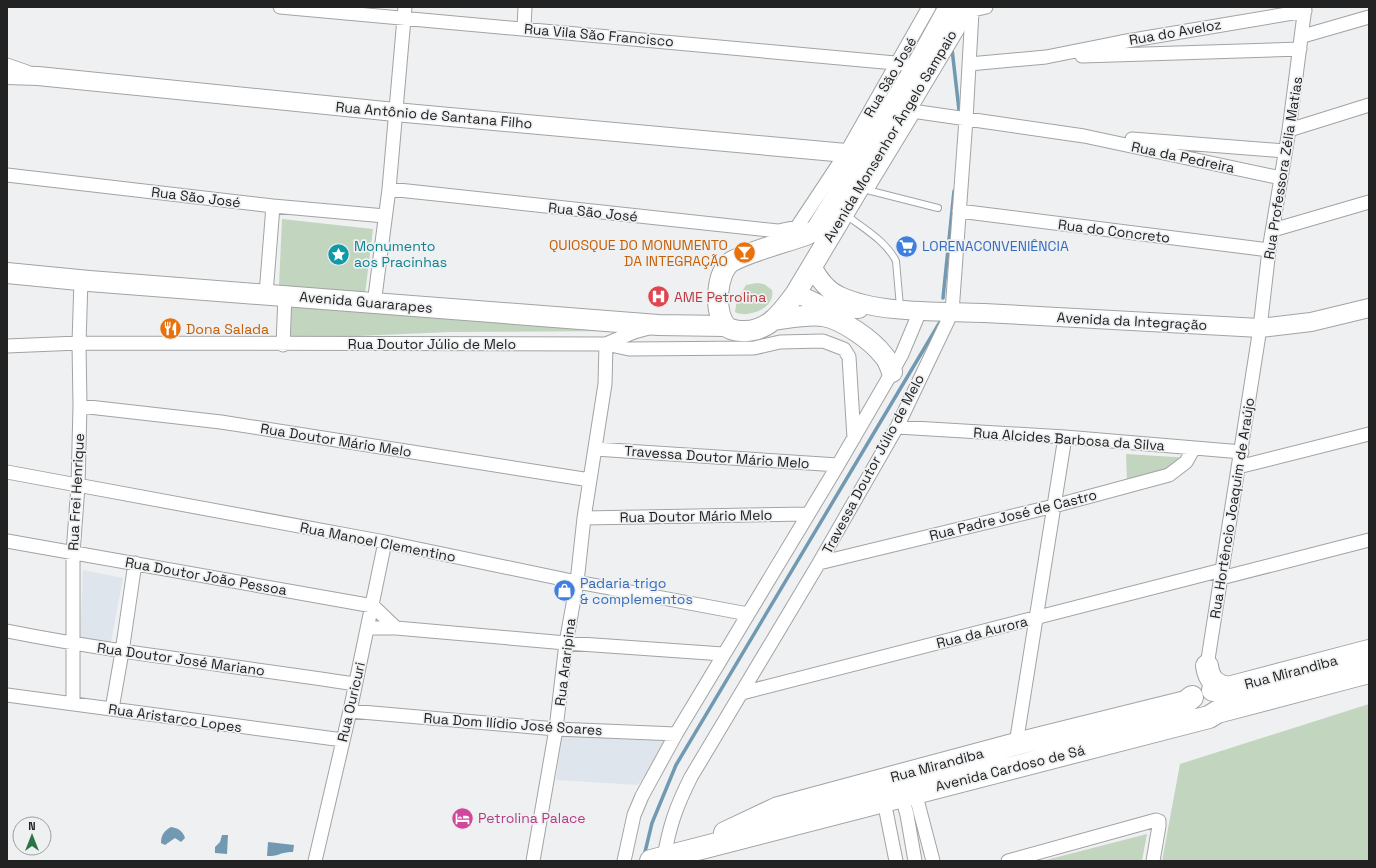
<svg xmlns="http://www.w3.org/2000/svg" width="1376" height="868" viewBox="0 0 1376 868" font-family="'Space Grotesk',sans-serif">
<rect width="100%" height="100%" fill="#eff0f1"/>
<path fill="#dfe5ec" d="M83 570 123 578 110 647 80 642Z
M562 735 669 741 638 785 556 780Z"/>
<path fill="#c2d5bf" d="M282 219 373 229 365 294 279 286Z
M757 283 764 284 772 290C776 308 748 319 735 312L737 300 746 285Z
M290 301 623 331 450 332 289 339Z
M1126 454 1191 458 1192 464 1186 470 1127 482Z
M1369 704V861H1162L1180 764Z
M1147 834 1142 861H1042Z"/>
<path fill="#7299b2" d="M171 827C178 828 183 831 185 838L181 842 175 838 165 845 161 843C161 835 164 831 171 827Z
M222 835H228L227 854 215 853V847L220 842Z
M268 842 294 845 293 852C283 851 277 857 267 856Z"/>
<g fill="none" stroke-linecap="round" stroke-linejoin="round">
<path stroke="#7299b2" stroke-width="3.5" d="M933 15 937 7
M952 49 959 110
M943 298 954 191
M645 852 652 823 676 765 940 322"/>
<defs>
<path id="lane" d="M867 190 938 208
M870 191 918 112
M846 215C863 228 886 241 896 261L900 307"/>
<path id="street" d="M280 7 917 65
M965 12 986 7
M524 28 525 7
M1303 36 1369 17
M1082 56 1300 49
M969 64 1046 57 1121 42 1305 11
M7 65 27 72
M905 110 1084 136 1281 178
M1289 130 1369 105
M1132 139 1285 151
M7 175 273 206 385 216
M389 189 778 231 797 227 806 235
M959 211 1269 250
M797 227 846 153 929 7
M1273 230 1369 202
M266 294 273 206
M374 304 389 189 405 7
M606 344 634 332 649 328
M283 345 285 295
M7 346 79 343 606 344 629 349 754 348 780 342 823 341 844 349 849 357 854 438
M80 406 221 422 590 480
M897 427 1065 437 1242 452
M595 449 838 465
M1238 467 1369 434
M7 472 385 542 577 582 748 614
M584 518 807 514
M7 541 373 606 396 628
M819 563 1054 506 1169 475 1186 462 1194 448
M1221 578 1369 540
M368 628H396L566 643 723 654
M7 631C122 654 239 666 355 684
M1206 672 1260 328 1269 250 1289 130 1305 7
M742 693 1222 570
M7 695 343 740
M73 704V553L78 486 80 406 79 343 81 280
M112 709 122 652 135 563
M350 711 556 729 676 734
M1016 744 1065 437
M915 792 933 861
M902 796 907 815 915 861
M884 801 896 861
M664 857C670 824 676 807 691 777L819 563 897 427 952 312 966 119 972 12
M315 861 350 711 385 542
M533 861 556 729 566 643 577 582 584 518 605 384 606 344
M624 861 634 815 642 796 676 734 838 465 892 372 902 354 920 311
M1008 861 1156 820 1159 821V826L1153 861"/>
<path id="secondary" d="M7 75 38 76 395 112 846 153 861 157
M812 266C818 278 826 290 840 296 878 314 942 311 984 313 1076 318 1168 323 1260 328L1311 322 1369 308
M796 293 827 308 859 309"/>
<path id="primary" d="M949 7 917 65 816 230 806 235C787 242 747 252 731 262 716 273 714 311 725 325 728 329 736 331 741 331 768 333 782 312 796 293L967 7
M7 273 89 281 658 325 725 326
M773 320C789 318 807 314 823 316 842 319 872 340 884 356 888 360 890 367 892 372"/>
<path id="highway" d="M1207 666C1209 680 1215 685 1228 688
M1213 690 1228 688 1369 651
M725 833 778 808 1016 744 1186 702 1192 697
M651 861 1209 717 1217 712 1369 672"/>
</defs>
<use href="#lane" stroke="#a2a3a4" stroke-width="8"/>
<use href="#street" stroke="#a2a3a4" stroke-width="15"/>
<use href="#secondary" stroke="#a2a3a4" stroke-width="20"/>
<use href="#primary" stroke="#a2a3a4" stroke-width="22"/>
<use href="#highway" stroke="#a2a3a4" stroke-width="24"/>
<use href="#lane" stroke="#fff" stroke-width="6"/>
<use href="#street" stroke="#fff" stroke-width="13"/>
<use href="#secondary" stroke="#fff" stroke-width="18"/>
<use href="#primary" stroke="#fff" stroke-width="20"/>
<use href="#highway" stroke="#fff" stroke-width="22"/>
</g>
<defs>
<symbol id="supermarket-disc" viewBox="-11 -11 22 22"><circle r="9.5" fill="#3f7fe0" stroke="#eff0f1"/><path d="M-6-5.5h2.5l.6 2H6L4.5 2H-2.5L-4.4-4H-6ZM-1.5 3.2a1.3 1.3 0 1 0 .1 0ZM3 3.2a1.3 1.3 0 1 0 .1 0Z" fill="#fff"/></symbol>
<symbol id="bar-disc" viewBox="-11 -11 22 22"><circle r="9.5" fill="#e8710a" stroke="#eff0f1"/><path d="M-6-5H6L.8 .8V4.5H3.5V6h-7V4.5H-.8V.8Z" fill="#fff"/></symbol>
<symbol id="sight-disc" viewBox="-11 -11 22 22"><circle r="9.5" fill="#0f9aa8" stroke="#eff0f1"/><path d="M0-6L1.8-2.2L6-1.7L2.9 1.2L3.7 5.4L0 3.3L-3.7 5.4L-2.9 1.2L-6-1.7L-1.8-2.2Z" fill="#fff"/></symbol>
<symbol id="hospital-disc" viewBox="-11 -11 22 22"><circle r="9.5" fill="#e0444e" stroke="#eff0f1"/><path d="M-5-5h3v3.5h4V-5h3V5h-3V1.5h-4V5h-3Z" fill="#fff"/></symbol>
<symbol id="restaurant-disc" viewBox="-11 -11 22 22"><circle r="9.5" fill="#e8710a" stroke="#eff0f1"/><path d="M-5-6h1v4h1v-4h1v4h1v-4h1v5L-1.5 .5V6h-2V.5L-5-1ZM5-6V6H3V1.5H1.5Q1.5-4 5-6Z" fill="#fff"/></symbol>
<symbol id="shop-disc" viewBox="-11 -11 22 22"><circle r="9.5" fill="#3f7fe0" stroke="#eff0f1"/><path d="M-5-2.5h2.3a2.7 3.5 0 0 1 5.4 0H5L5.5 6h-11ZM-1.5-2.5h3a1.5 2.3 0 0 0-3 0Z" fill="#fff"/></symbol>
<symbol id="hotel-disc" viewBox="-11 -11 22 22"><circle r="9.5" fill="#d1479c" stroke="#eff0f1"/><path d="M-6-4.5h1.5V1H6V5H4.5V3h-9V5H-6ZM-4 0a1.8 1.8 0 1 1 3.6 0ZM.5 0V-2.5h3Q6-2.5 6 0Z" fill="#fff"/></symbol>
</defs>
<g fill-rule="evenodd">
<use href="#supermarket-disc" x="894" y="234" width="25" height="25"/>
<use href="#bar-disc" x="732" y="240" width="25" height="25"/>
<use href="#sight-disc" x="326" y="242" width="25" height="25"/>
<use href="#hospital-disc" x="646" y="284" width="25" height="25"/>
<use href="#restaurant-disc" x="158" y="316" width="25" height="25"/>
<use href="#shop-disc" x="552" y="578" width="25" height="25"/>
<use href="#hotel-disc" x="450" y="806" width="25" height="25"/>
</g>
<g text-anchor="middle" dominant-baseline="central" stroke-width="3.5" stroke-linejoin="round" paint-order="stroke">
<g font-size="14" fill="#222223" stroke="#eff0f1">
<text transform="translate(1175 32) rotate(-10)">Rua do Aveloz</text>
<text transform="translate(599 35) rotate(5)">Rua Vila São Francisco</text>
<text transform="translate(890 77) rotate(-60)">Rua São José</text>
<text transform="translate(434 115) rotate(5)">Rua Antônio de Santana Filho</text>
<text transform="translate(890 136) rotate(-59)">Avenida Monsenhor Ângelo Sampaio</text>
<text transform="translate(1183 157) rotate(12)">Rua da Pedreira</text>
<text transform="translate(1283 168) rotate(-81)">Rua Professora Zélia Matias</text>
<text transform="translate(196 197) rotate(7)">Rua São José</text>
<text transform="translate(593 212) rotate(6)">Rua São José</text>
<text transform="translate(1114 231) rotate(7)">Rua do Concreto</text>
<text transform="translate(366 302) rotate(5)">Avenida Guararapes</text>
<text transform="translate(1132 321) rotate(3)">Avenida da Integração</text>
<text x="432" y="344">Rua Doutor Júlio de Melo</text>
<text transform="translate(1069 439) rotate(4)">Rua Alcides Barbosa da Silva</text>
<text transform="translate(336 440) rotate(9)">Rua Doutor Mário Melo</text>
<text transform="translate(717 457) rotate(4)">Travessa Doutor Mário Melo</text>
<text transform="translate(873 464) rotate(-62)">Travessa Doutor Júlio de Melo</text>
<text transform="translate(76 492) rotate(-87)">Rua Frei Henrique</text>
<text transform="translate(1232 508) rotate(-81)">Rua Hortêncio Joaquim de Araújo</text>
<text transform="translate(1013 515) rotate(-14)">Rua Padre José de Castro</text>
<text transform="translate(696 516) rotate(-1)">Rua Doutor Mário Melo</text>
<text transform="translate(378 542) rotate(11)">Rua Manoel Clementino</text>
<text transform="translate(206 576) rotate(10)">Rua Doutor João Pessoa</text>
<text transform="translate(982 632) rotate(-14)">Rua da Aurora</text>
<text transform="translate(181 659) rotate(8)">Rua Doutor José Mariano</text>
<text transform="translate(565 662) rotate(-83)">Rua Araripina</text>
<text transform="translate(1291 672) rotate(-15)">Rua Mirandiba</text>
<text transform="translate(351 702) rotate(-77)">Rua Ouricuri</text>
<text transform="translate(175 718) rotate(8)">Rua Aristarco Lopes</text>
<text transform="translate(513 724) rotate(4)">Rua Dom Ilídio José Soares</text>
<text transform="translate(937 765) rotate(-15)">Rua Mirandiba</text>
<text transform="translate(1010 768) rotate(-14)">Avenida Cardoso de Sá</text>
</g>
<g font-size="14" fill="#c56008" stroke="#eff0f1" text-anchor="end">
<text x="728" y="245">QUIOSQUE DO MONUMENTO<tspan x="728" dy="16">DA INTEGRAÇÃO</tspan></text>
<text x="186" y="329" text-anchor="start">Dona Salada</text>
</g>
<g font-size="14" fill="#0d838f" stroke="#eff0f1" text-anchor="start">
<text x="354" y="246">Monumento<tspan x="354" dy="16">aos Pracinhas</tspan></text>
</g>
<g font-size="14" fill="#366cbe" stroke="#eff0f1" text-anchor="start">
<text x="922" y="246">LORENACONVENIÊNCIA</text>
<text x="580" y="583">Padaria trigo<tspan x="580" dy="16">&amp; complementos</tspan></text>
</g>
<g font-size="14" fill="#be3a42" stroke="#eff0f1" text-anchor="start">
<text x="674" y="297">AME Petrolina</text>
</g>
<g font-size="14" fill="#b23c85" stroke="#eff0f1" text-anchor="start">
<text x="478" y="818">Petrolina Palace</text>
</g>
</g>
<rect width="1376" height="868" fill="none" stroke="#222223" stroke-width="16"/>
<g transform="translate(32 836)"><circle r="19" fill="#eff0f1" stroke="#9d9e9f"/>
<path d="M0-3L7 15L0 10L-7 15Z" fill="#2a7441"/>
<text y="-6" font-size="11" font-weight="bold" text-anchor="middle" fill="#222223">N</text>
</g>
</svg>
